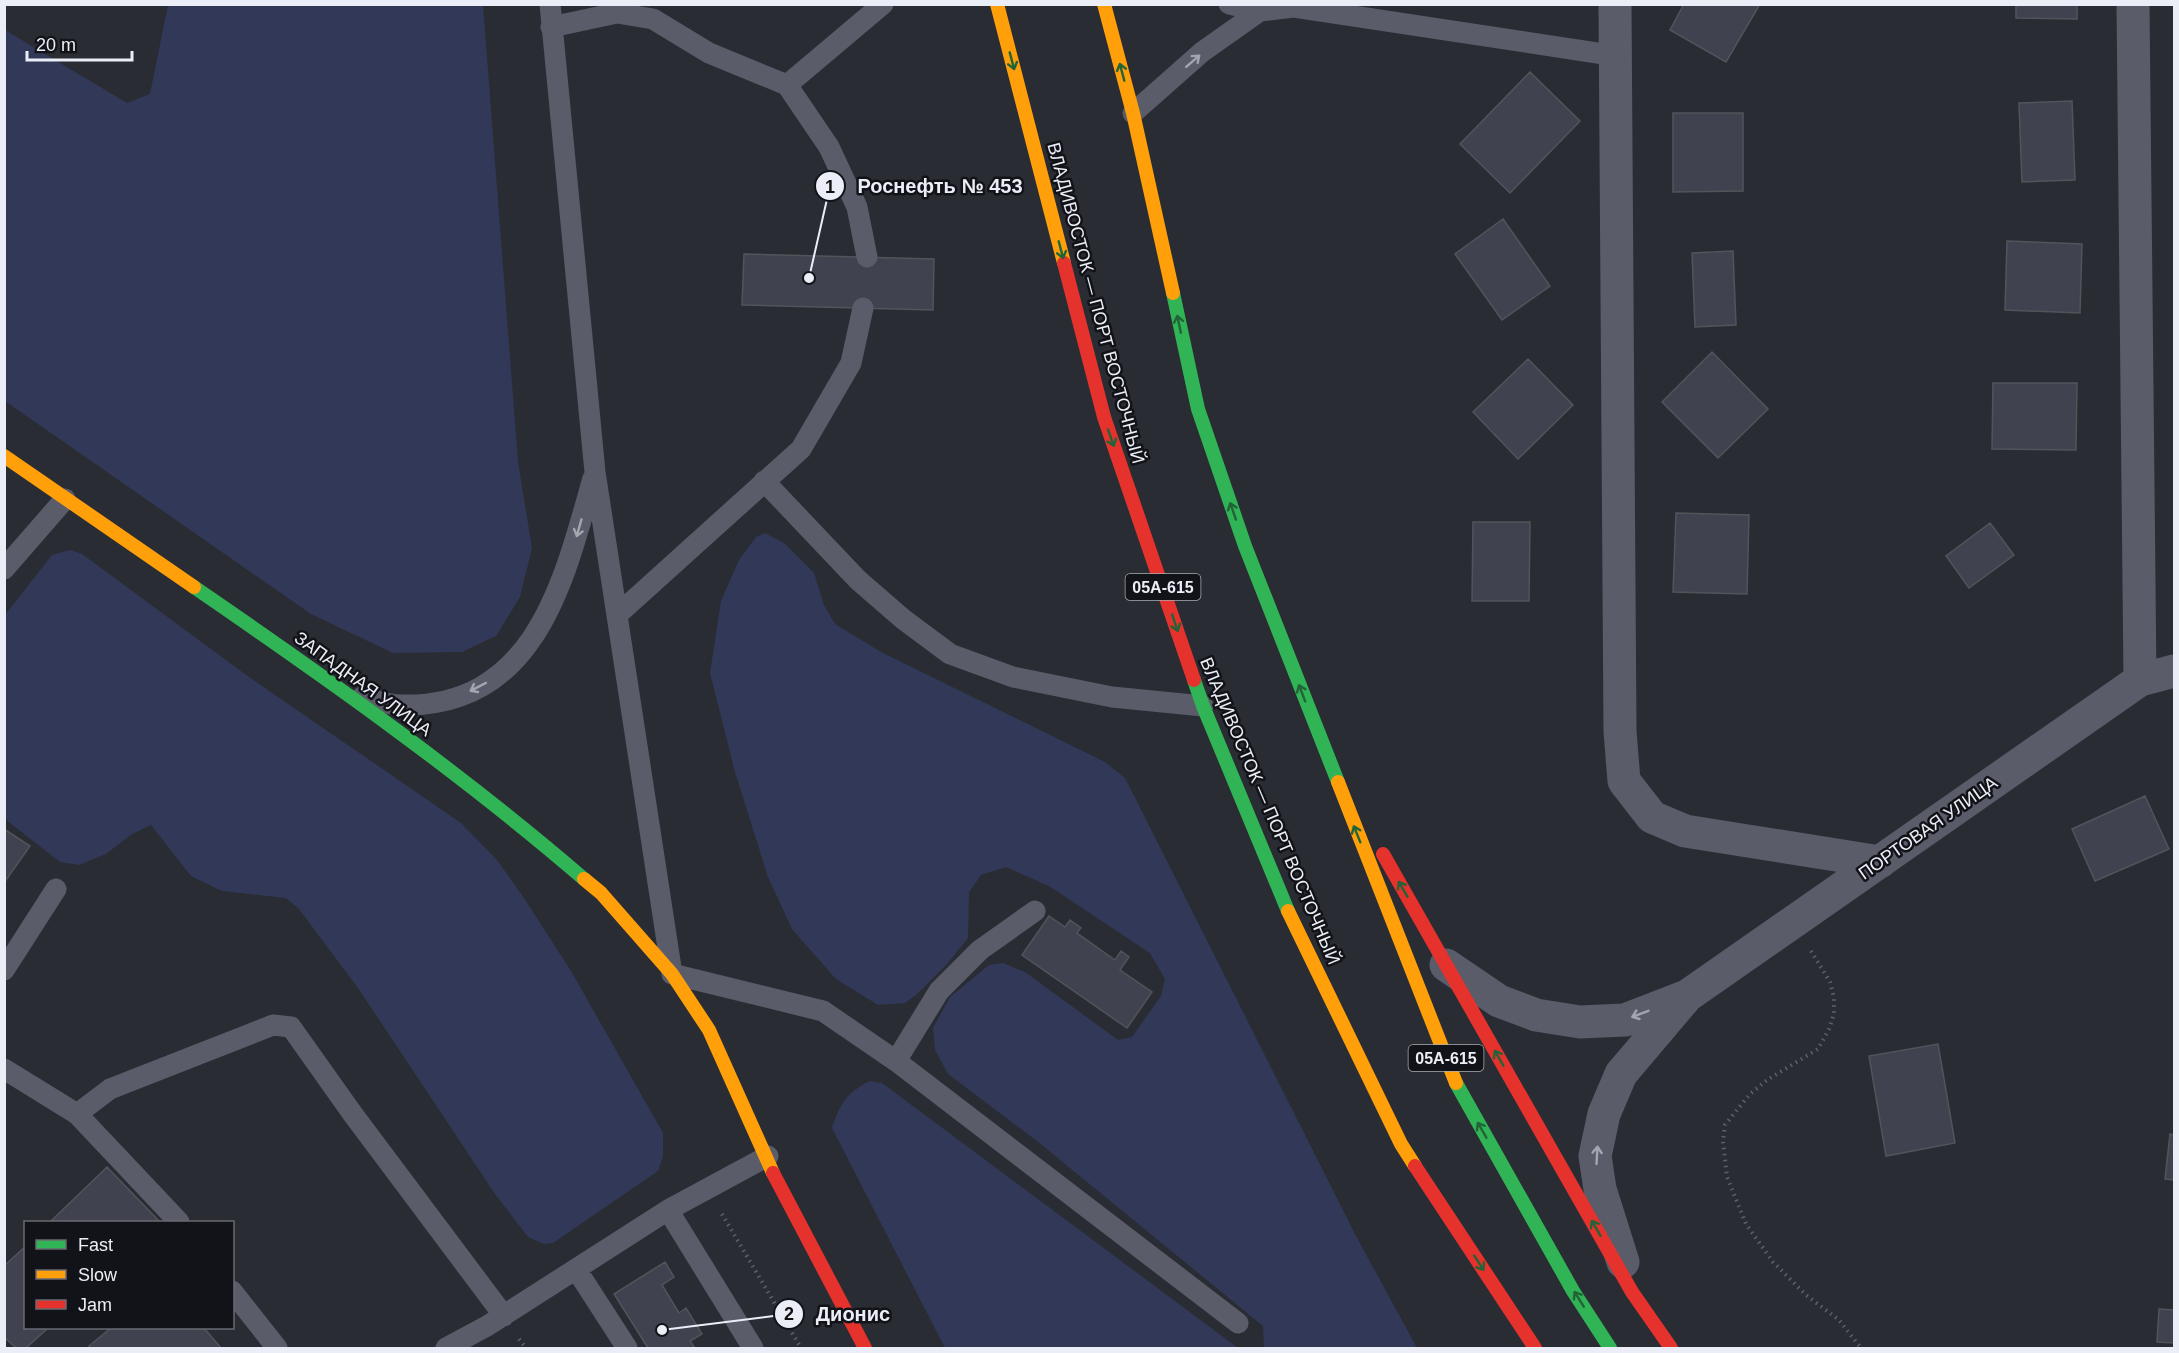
<svg xmlns="http://www.w3.org/2000/svg" width="2179" height="1353" viewBox="0 0 2179 1353" font-family="Helvetica,sans-serif">
<rect width="100%" height="100%" fill="#2a2c34"/>
<path fill="#323958" d="M168 5H483L518 462 532 548 520 597 496 636 462 652 393 653 311 614 5 401V30L127 103 150 94Z
M765 533 784 543 814 573 824 605 835 624 881 652 1105 762 1125 778 1356 1236 1417 1348H1264L1263 1326 1037 1141 948 1074 935 1050 933 1028 950 997 989 965 1003 963 1025 972 1118 1040 1132 1037 1161 996 1165 979 1150 953 1049 886 1006 867 981 875 969 892 968 938 947 964 916 995 905 1003 878 1005 836 979 792 929 768 877 735 772 710 673 721 601 739 560 756 537Z
M70 550 82 554 249 677 461 823 497 860 524 898 571 971 663 1133V1156L658 1171 553 1243 544 1244 528 1237 495 1194 358 988 299 909 286 898 222 891 191 876 151 825 132 834 106 854 79 865 60 862 5 819V615L52 555Z
M869 1081 882 1083 1238 1348H945L832 1128C841 1102 845 1095 869 1081Z"/>
<path fill="#404250" stroke="#52545a" stroke-width="1.5" d="M1684 4H1760L1726 62 1670 30Z
M2016 4H2077V19L2016 18Z
M1530 72 1580 121 1510 193 1460 144Z
M2072 101 2075 180 2022 182 2019 103Z
M1673 113H1743V191L1673 192Z
M1503 219 1550 286 1502 320 1455 254Z
M2007 241 2082 244 2080 313 2005 310Z
M1733 251 1736 325 1695 327 1692 253Z
M744 254 934 259 933 310 742 305Z
M1712 352 1768 409 1718 458 1662 402Z
M1528 359 1573 405 1518 459 1473 412Z
M1993 383H2077L2076 450 1992 449Z
M1676 513 1749 515 1747 594 1673 592Z
M1473 522H1530L1529 601H1472Z
M1990 523 2014 555 1969 588 1946 556Z
M2145 796 2169 849 2095 881 2072 829Z
M4 829 30 846 4 883Z
M1049 916 1065 927 1070 920 1081 928 1077 933 1115 960 1121 951 1129 957 1120 970 1152 992 1127 1028 1022 955Z
M1938 1044 1955 1143 1886 1156 1869 1056Z
M2170 1134 2174 1135V1180L2165 1179Z
M107 1167 159 1221 157 1222H50Z
M26 1246V1328H48L26 1348H16L4 1337V1266Z
M665 1262 674 1277 662 1285 679 1313 686 1308 702 1334 690 1341 695 1348H648L614 1294Z
M2159 1309 2174 1310V1343L2157 1342Z
M111 1328H204L221 1348H91L89 1346Z"/>
<g fill="none" stroke-linecap="round" stroke-linejoin="round">
<path stroke="#5d6069" stroke-width="4" stroke-dasharray="1.5 4.5" stroke-linecap="butt" d="M1811 951 1830 982 1834 998V1014L1829 1029 1818 1049 1767 1080 1750 1094 1725 1125 1723 1141 1727 1177 1746 1224 1773 1262 1806 1295 1839 1320 1861 1348
M722 1214 801 1348
M519 1339 526 1348"/>
<path stroke="#5a5c6a" stroke-width="21" d="M550 4 595 472 672 974 823 1011 896 1061 1238 1323
M1229 4 1260 11 1294 7 1617 56
M551 27 617 13 653 19 709 53 787 85 883 4
M787 85 829 147 857 207 867 257
M1133 113 1202 52 1260 11
M764 481 858 580 903 619 950 654 1013 677 1112 697 1203 706
M4 569 65 499
M617 615 801 449 851 363 863 308
M362 697C374 700 389 705 402 705 535 708 564 581 593 478
M4 970 56 889
M896 1061 939 991 980 950 1035 911
M4 1069 77 1114 179 1222
M77 1114 110 1089 273 1025 291 1027 352 1113 504 1316
M668 1210 753 1348
M576 1269 627 1348
M232 1291 277 1348
M446 1348 487 1326 668 1210 768 1156"/>
<path stroke="#5a5c6a" stroke-width="33" d="M1615 4 1620 731 1624 781 1652 817 1685 831 1880 862
M2133 4 2140 680
M1446 965 1499 1001 1536 1015 1580 1022 1625 1020 1687 996 1621 1074 1604 1114 1595 1156 1600 1189 1623 1262
M1687 996 2140 680 2174 671"/>
<path stroke="#30b455" stroke-width="14" d="M1173 293 1198 409 1245 546 1338 782
M194 587C328 679 461 773 584 879
M1194 680 1203 706 1288 911
M1456 1083 1573 1291 1610 1348"/>
<path stroke="#ff9f0a" stroke-width="14" d="M997 4 1064 263
M1104 4 1133 113 1173 293
M4 456 194 587
M1338 782 1456 1083
M584 879 601 893 672 974 709 1030 773 1173
M1288 911 1401 1144 1415 1166"/>
<path stroke="#e5322d" stroke-width="14" d="M1064 263 1104 417 1194 680
M1383 854 1632 1292 1671 1348
M1415 1166 1535 1348
M773 1173 865 1348"/>
</g>
<defs><path id="oneway-shaft" d="M-6 0H5M1.5-3L5.5 0L1.5 3" fill="none" stroke-width="1.6" stroke-linecap="round" stroke-linejoin="round" transform="scale(1.5)"/></defs>
<g stroke="#216437">
<use href="#oneway-shaft" transform="translate(1012 61) rotate(75)"/>
<use href="#oneway-shaft" transform="translate(1122 72) rotate(-105)"/>
<use href="#oneway-shaft" transform="translate(1061 250) rotate(75)"/>
<use href="#oneway-shaft" transform="translate(1179 324) rotate(-102)"/>
<use href="#oneway-shaft" transform="translate(1111 438) rotate(71)"/>
<use href="#oneway-shaft" transform="translate(1233 511) rotate(-109)"/>
<use href="#oneway-shaft" transform="translate(1175 623) rotate(71)"/>
<use href="#oneway-shaft" transform="translate(1302 693) rotate(-111)"/>
<use href="#oneway-shaft" transform="translate(1357 834) rotate(-112)"/>
<use href="#oneway-shaft" transform="translate(1403 889) rotate(-120)"/>
<use href="#oneway-shaft" transform="translate(1499 1058) rotate(-120)"/>
<use href="#oneway-shaft" transform="translate(1482 1130) rotate(-120)"/>
<use href="#oneway-shaft" transform="translate(1596 1228) rotate(-120)"/>
<use href="#oneway-shaft" transform="translate(1479 1263) rotate(57)"/>
<use href="#oneway-shaft" transform="translate(1579 1299) rotate(-122)"/>
</g>
<g stroke="#a3a5b0">
<use href="#oneway-shaft" transform="translate(1193 61) rotate(-41)"/>
<use href="#oneway-shaft" transform="translate(579 528) rotate(106)"/>
<use href="#oneway-shaft" transform="translate(478 687) rotate(153)"/>
<use href="#oneway-shaft" transform="translate(1640 1014) rotate(159)"/>
<use href="#oneway-shaft" transform="translate(1597 1155) rotate(-87)"/>
</g>
<g text-anchor="middle" dominant-baseline="central" stroke-width="5" stroke-linejoin="round" paint-order="stroke">
<g fill="#121319" stroke="#abacb4" stroke-width="1.5">
<rect x="1125.5" y="574" width="75" height="26" rx="4.5"/>
<rect x="1408.5" y="1045" width="75" height="26" rx="4.5"/>
</g>
<g font-size="16" font-weight="bold" fill="#eceef7">
<text x="1163" y="587">05А-615</text>
<text x="1446" y="1058">05А-615</text>
</g>
<g font-size="18" fill="#eceef7" stroke="#121319">
<text transform="translate(1096 303) rotate(75)">ВЛАДИВОСТОК — ПОРТ ВОСТОЧНЫЙ</text>
<text transform="translate(363 684) rotate(36)">ЗАПАДНАЯ УЛИЦА</text>
<text transform="translate(1270 811) rotate(67)">ВЛАДИВОСТОК — ПОРТ ВОСТОЧНЫЙ</text>
<text transform="translate(1928 828) rotate(-35)">ПОРТОВАЯ УЛИЦА</text>
</g>
</g>
<path fill="none" stroke="#eceef7" stroke-width="2" d="M809 278L830 186M662 1330L789 1314"/>
<g fill="#eceef7" stroke="#121319" stroke-width="2">
<circle cx="809" cy="278" r="6"/>
<circle cx="662" cy="1330" r="6"/>
<circle cx="830" cy="186" r="15"/>
<circle cx="789" cy="1314" r="15"/>
</g>
<g font-size="18" text-anchor="middle" font-weight="bold" fill="#111">
<text x="830" y="193">1</text>
<text x="789" y="1320">2</text>
</g>
<g font-size="20" text-anchor="middle" font-weight="bold" fill="#eceef7" stroke="#121319" stroke-width="5" stroke-linejoin="round" paint-order="stroke">
<text x="940" y="193">Роснефть № 453</text>
<text x="853" y="1321">Дионис</text>
</g>
<rect width="2179" height="1353" fill="none" stroke="#eceef7" stroke-width="12"/>
<rect x="24" y="1221" width="210" height="108" fill="#121319" stroke="#696b72" stroke-width="1.5"/>
<rect x="36" y="1240" width="30" height="9" fill="#30b455" stroke="#696b72" stroke-width="1.5"/>
<text x="78" y="1251" font-size="18" fill="#eceef7">Fast</text>
<rect x="36" y="1270" width="30" height="9" fill="#ff9f0a" stroke="#696b72" stroke-width="1.5"/>
<text x="78" y="1281" font-size="18" fill="#eceef7">Slow</text>
<rect x="36" y="1300" width="30" height="9" fill="#e5322d" stroke="#696b72" stroke-width="1.5"/>
<text x="78" y="1311" font-size="18" fill="#eceef7">Jam</text>
<path d="M27 51v9h105v-9" fill="none" stroke="#eceef7" stroke-width="3"/>
<text x="36" y="51" font-size="18" fill="#eceef7" stroke="#121319" stroke-width="4.5" paint-order="stroke">20 m</text>
</svg>
